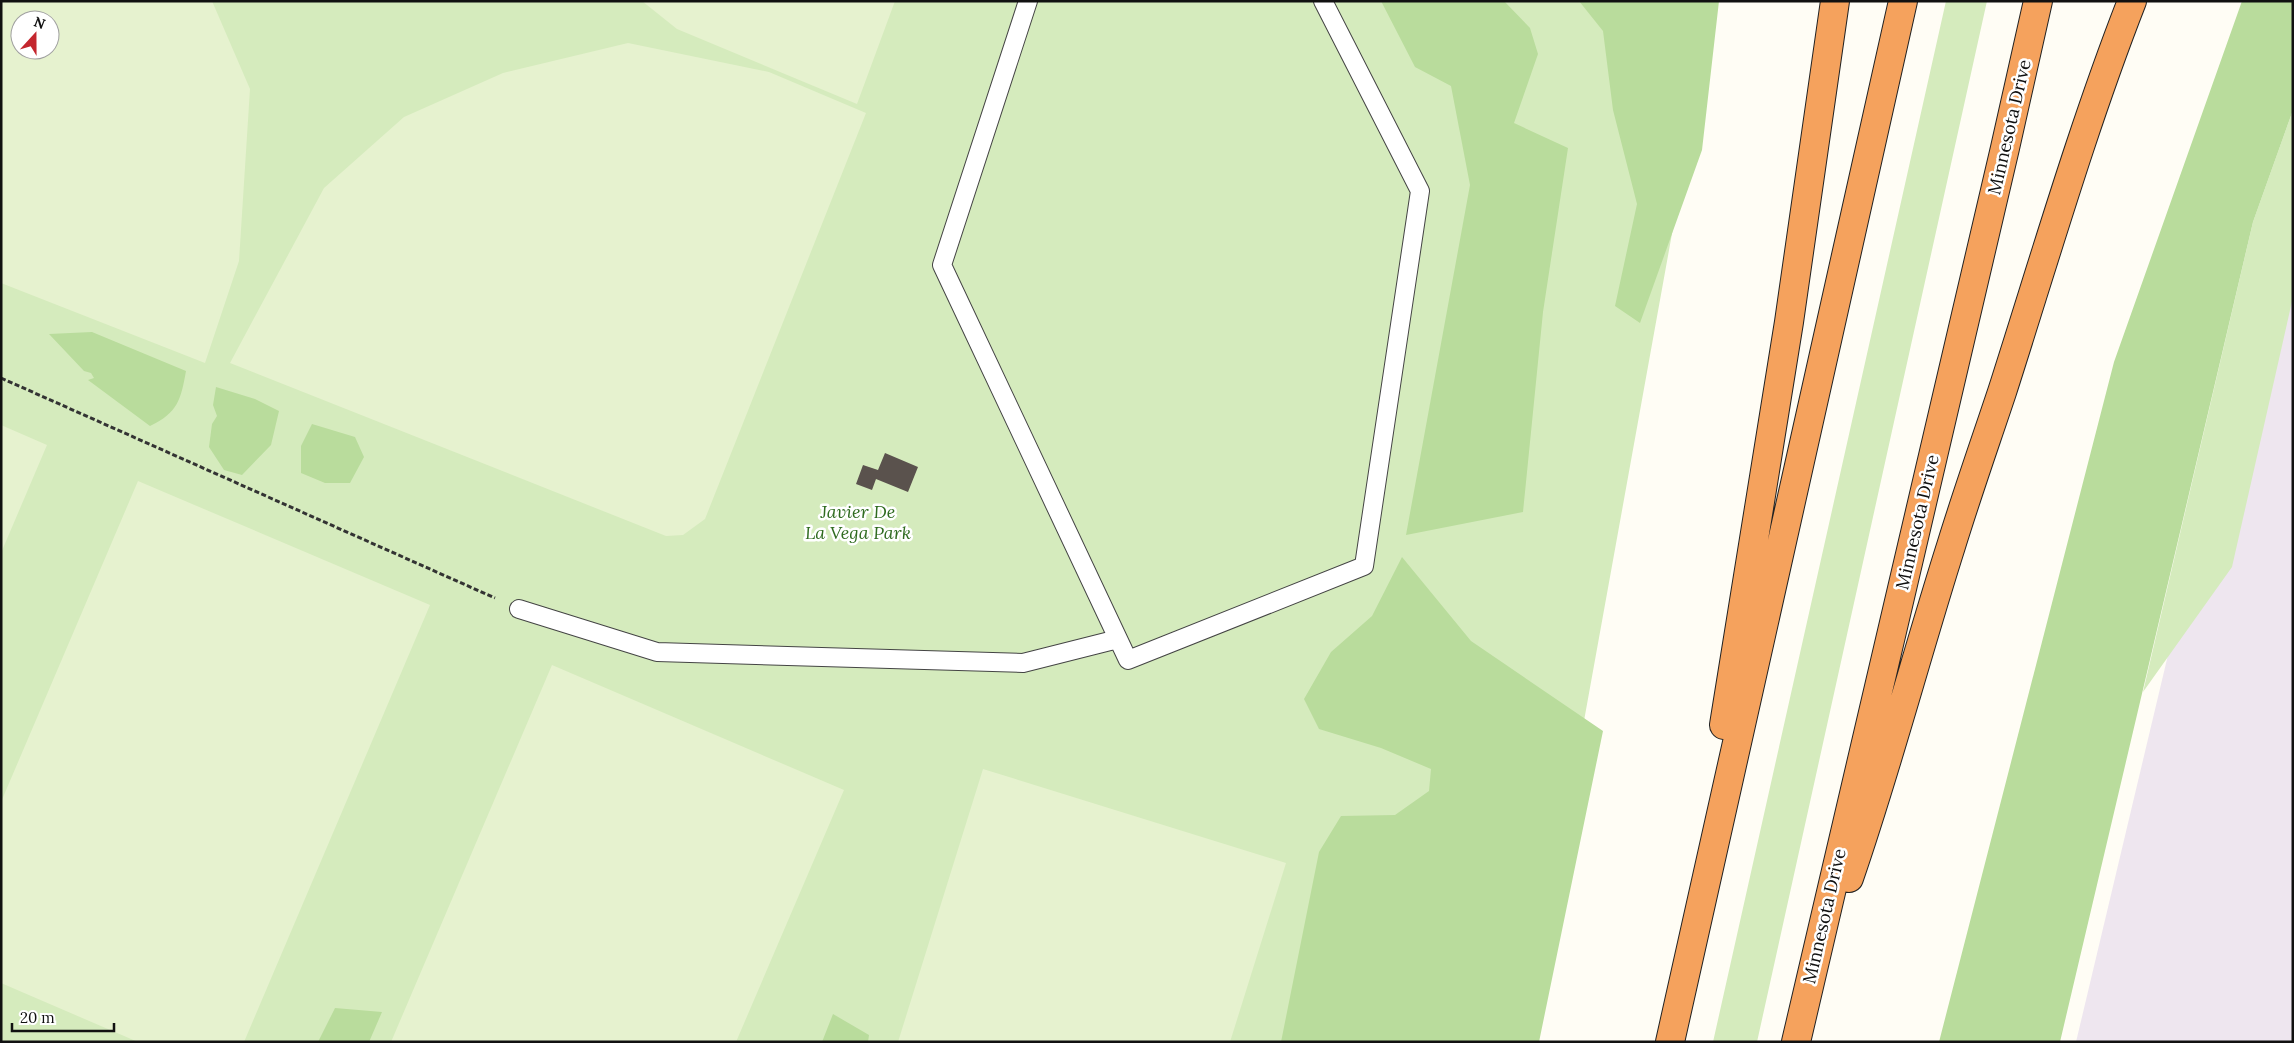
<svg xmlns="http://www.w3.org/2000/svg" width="2294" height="1043" viewBox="0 0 2294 1043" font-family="Lora,serif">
<rect width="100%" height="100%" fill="#fffdf5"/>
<path fill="#eee6ef" d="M2293 129V1042H2076Z"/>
<path fill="#d5ebbd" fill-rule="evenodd" d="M1 1H1714L1526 1042H1ZM20 20H50V50H20Z
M1946 1H1987L1757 1042H1713Z
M2293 110V297L2232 567 2143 692 2253 222Z"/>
<path fill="#b9dc9c" d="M1381 1H1504L1530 28 1538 54 1514 123 1568 148 1543 312 1523 512 1406 535 1470 185 1451 86 1415 67Z
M1579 1H1719L1702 150 1640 323 1615 306 1637 204 1613 110 1603 31Z
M2242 1H2293V110L2253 222 2060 1042H1939L2114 362Z
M92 332 186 371C181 399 178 413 150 426L88 380 94 378 91 373 84 371 49 334Z
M216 387 255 399 279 411 271 445 242 475 224 470 209 447 212 424 217 416 213 405Z
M312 424 355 437 364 457 350 483H325L301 473V446Z
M1402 557 1471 641 1603 731 1539 1042H1281L1319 852 1341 816 1395 815 1429 791 1431 769 1381 748 1319 729 1304 699 1331 652 1372 616Z
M335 1008 382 1012 369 1042H318Z
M833 1014 869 1035 868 1042H822Z"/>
<path fill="#e6f2cf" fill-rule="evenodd" d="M1 1H212L250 89 239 261 205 363 1 283ZM20 20H50V50H20Z
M642 1H895L857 104 677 29Z
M628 43 769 72 866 113 705 519 683 535 666 536 230 363 324 188 404 117 503 73Z
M1 425 47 445 1 553Z
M138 481 430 605 244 1042H138L1 983V802Z
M552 665 844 790 736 1042H391Z
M983 769 1286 863 1230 1042H898Z"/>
<path fill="#5a524d" d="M885 453 918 467 908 492 876 479 872 490 856 484 863 465 878 470Z"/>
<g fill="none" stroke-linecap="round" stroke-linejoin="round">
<defs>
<path id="lane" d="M1028 1 942 265 1128 660 1364 566 1420 191 1323 1
M519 609 657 652 1023 663 1118 639"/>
<path id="highway" d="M1724 725 1789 322 1835 1
M1849 878C1887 768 1916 656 1951 546 1967 494 1985 443 2002 392 2044 261 2082 129 2132 1
M1670 1042 1903 1
M1796 1042 2005 148 2038 1"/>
</defs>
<use href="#lane" stroke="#444" stroke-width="20"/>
<use href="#highway" stroke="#222" stroke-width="30"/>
<path stroke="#333" stroke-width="3" stroke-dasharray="5 2.5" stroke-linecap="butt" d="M1 378 495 598"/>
<use href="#lane" stroke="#fff" stroke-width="18"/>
<use href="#highway" stroke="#f5a25d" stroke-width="28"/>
</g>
<g text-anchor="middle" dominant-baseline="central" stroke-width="5" stroke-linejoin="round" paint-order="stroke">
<g font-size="18" fill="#111" stroke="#fff">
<text transform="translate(2009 127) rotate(-77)">Minnesota Drive</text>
<text transform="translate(1917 522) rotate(-77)">Minnesota Drive</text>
<text transform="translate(1824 916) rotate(-77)">Minnesota Drive</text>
</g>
<g font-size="18" font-style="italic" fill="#2f6b1f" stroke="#fff">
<text x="858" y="511">Javier De<tspan x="858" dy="21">La Vega Park</tspan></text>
</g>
</g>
<rect width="2294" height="1043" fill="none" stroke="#111111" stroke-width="5"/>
<g transform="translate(35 35) rotate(21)"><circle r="24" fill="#ffffff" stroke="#a0a0a0"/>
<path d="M0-4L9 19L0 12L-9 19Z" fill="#c4262e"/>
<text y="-8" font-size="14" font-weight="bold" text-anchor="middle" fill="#111111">N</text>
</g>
<path d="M12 1023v8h102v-8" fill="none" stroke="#111111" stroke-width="2.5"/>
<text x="20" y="1023" font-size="15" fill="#111111" stroke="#ffffff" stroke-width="4" paint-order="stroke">20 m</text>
</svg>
